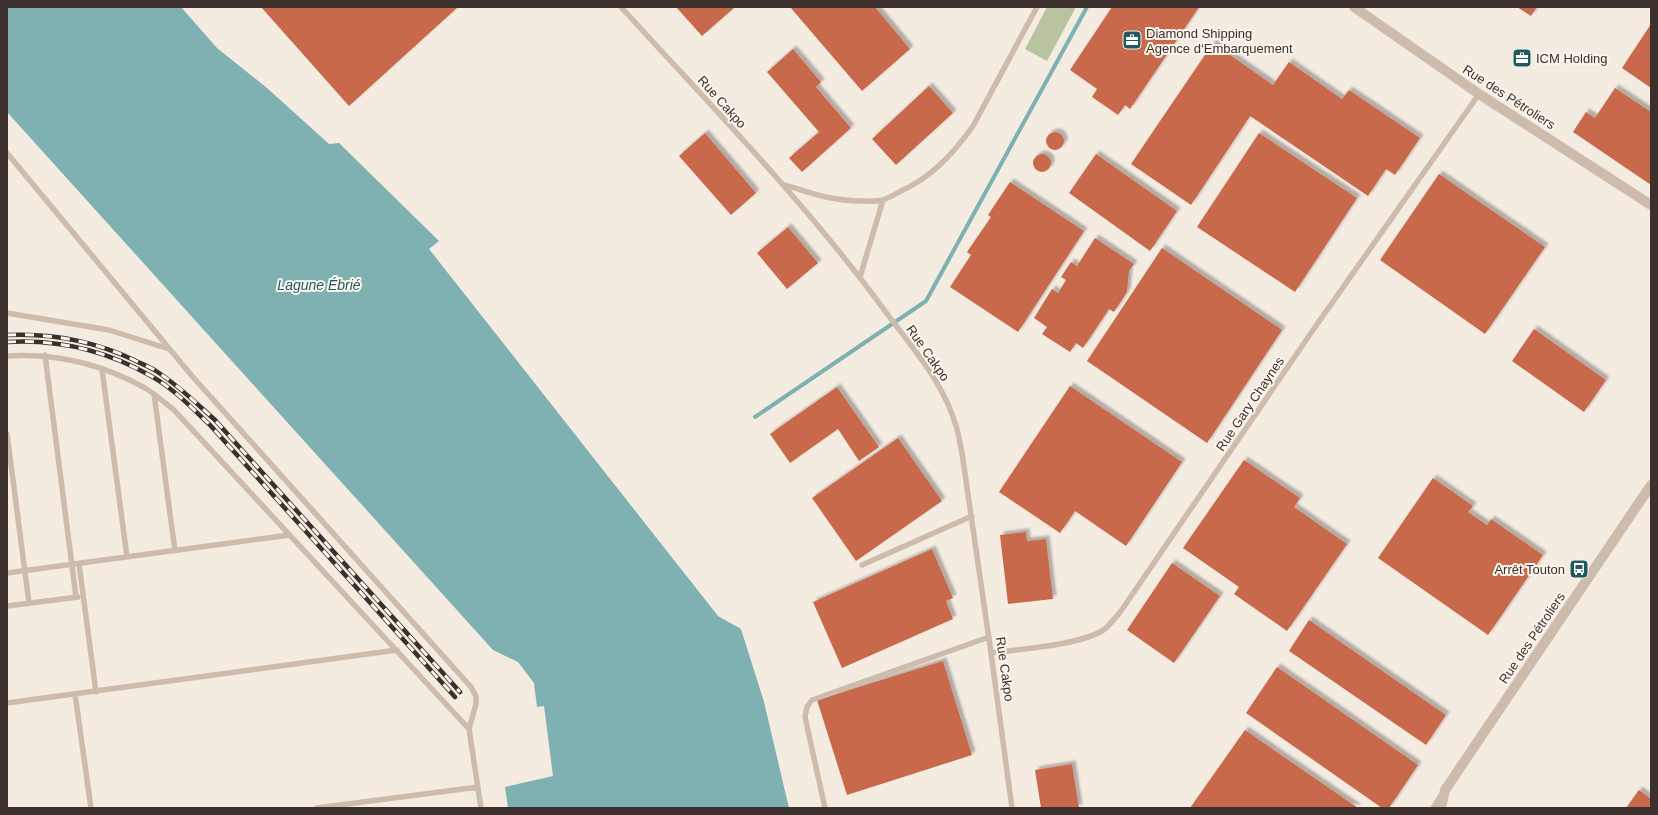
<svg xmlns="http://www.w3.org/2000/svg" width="1658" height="815" viewBox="0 0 1658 815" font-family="Helvetica,sans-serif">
<defs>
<filter id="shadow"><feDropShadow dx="3.5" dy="-3.5" stdDeviation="1" flood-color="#0004"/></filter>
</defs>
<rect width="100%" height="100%" fill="#f4ebe1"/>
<path fill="#b8c4a0" d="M1047 7H1076L1047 61 1025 49Z"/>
<path fill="#7fb0b2" d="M7 7H181L217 48 267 88 329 144 339 143 439 241 429 249 718 616 741 629 764 702 789 808H508L505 787 553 776 544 706 537 707 534 683 518 662 493 650 7 112Z"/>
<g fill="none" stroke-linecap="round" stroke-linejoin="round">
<path stroke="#7fb0b2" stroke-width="4" d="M755 417 926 301 1087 7"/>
</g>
<path fill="#c8694b" filter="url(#shadow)" d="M261 7H458L349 106Z
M676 7H735L702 36Z
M790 7H875L910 49 862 91Z
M1112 7H1199L1130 109 1125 105 1118 115 1092 97 1097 89 1070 70Z
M1517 7H1537L1531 16Z
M1651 24V88L1622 68Z
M1213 43 1273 85 1289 62 1342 99 1349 90 1420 138 1395 175 1386 169 1368 196 1250 116 1191 205 1131 164Z
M793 49 821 82 816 87 851 128 802 172 789 158 819 132 767 72Z
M929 86 953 113 896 165 872 139Z
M1615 88 1651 112V185L1573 132 1586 112 1595 118Z
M1046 141a9 9 0 1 1 18 0a9 9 0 1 1-18 0Z
M705 133 756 193 731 215 679 156Z
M1259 133 1357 198 1295 292 1197 227Z
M1096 154 1177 211 1150 251 1069 193Z
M1033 163a9 9 0 1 1 18 0a9 9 0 1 1-18 0Z
M1439 174 1545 247 1485 334 1380 260Z
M1010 182 1084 231 1018 332 950 287 971 255 967 252 991 217 988 215Z
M788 227 818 263 787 289 757 253Z
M1095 238 1134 264 1129 271 1127 292 1114 312 1109 309 1083 348 1076 343 1070 352 1042 334 1047 327 1034 318 1052 289 1058 293 1066 280 1061 277 1071 262 1077 266Z
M1162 248 1282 330 1207 443 1087 361Z
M1534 329 1606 380 1584 412 1512 361Z
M1070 386 1182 462 1126 546 1075 511 1060 533 999 492Z
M837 387 879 447 859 461 838 429 790 463 770 434Z
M898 438 942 501 856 561 812 498Z
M1244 460 1300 498 1294 507 1347 544 1287 631 1234 594 1239 587 1183 548Z
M1433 478 1473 506 1468 512 1487 525 1491 519 1543 555 1488 635 1378 558Z
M1026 532 1027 541 1046 539 1053 599 1008 604 1000 535Z
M932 549 953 598 946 601 953 619 842 668 813 602Z
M1172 563 1220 596 1174 663 1127 630Z
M1309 620 1446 715 1426 745 1289 651Z
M943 661 972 755 847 795 817 700Z
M1277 667 1418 765 1389 808H1382L1246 713Z
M1245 730 1358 808H1190Z
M1072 764 1079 808H1041L1035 770Z
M1639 790 1651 799V808H1626Z"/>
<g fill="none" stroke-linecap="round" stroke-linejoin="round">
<path stroke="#cdbbac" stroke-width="5.5" d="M621 7C711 106 806 203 885 311 911 346 944 383 956 426 959 435 960 444 962 453L991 653 1012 808
M7 153 192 376 471 687 476 696V704L469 729 481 808
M782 184C810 193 831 201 862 201 868 201 876 202 883 200 888 198 894 195 899 192 931 178 953 154 973 126L1037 7
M860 277 883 200
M7 313 109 330 169 349
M45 355 76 597
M7 356C56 353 102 364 145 388 155 394 165 403 174 410L469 729
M102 369 127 557
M154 394 175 551
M7 434 29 603
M79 564 96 692
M862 565 972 516
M7 573 290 535
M7 606 78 597
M991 653C1020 649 1085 645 1106 628 1111 623 1116 617 1121 611L1313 330 1479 94
M75 694 91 808
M7 703 397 650
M317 808 478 787
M825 808 805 717 807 707 812 700 989 637
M1433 808 1440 797"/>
<path stroke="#cdbbac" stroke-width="10" d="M1354 7 1479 94 1651 205
M1441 808 1445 790 1651 485"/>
<defs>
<path id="rail" d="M7 335C51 333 94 341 134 360 142 364 150 367 156 371 178 385 196 403 215 420L460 692
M7 342C58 339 107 351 151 376 173 388 192 408 210 425L455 697"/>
</defs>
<use href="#rail" stroke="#3b302b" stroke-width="4.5"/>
<use href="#rail" stroke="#fbf5ee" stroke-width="3" stroke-dasharray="9" stroke-linecap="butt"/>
</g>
<defs>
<symbol id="office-square" viewBox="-11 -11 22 22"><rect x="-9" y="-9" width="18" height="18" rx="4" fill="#1f5a5e" stroke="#fbf5ee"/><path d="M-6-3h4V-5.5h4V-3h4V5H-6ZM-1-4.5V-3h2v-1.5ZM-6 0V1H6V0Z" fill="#fff"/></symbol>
<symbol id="bus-square" viewBox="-11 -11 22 22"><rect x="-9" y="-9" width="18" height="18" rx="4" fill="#1f5a5e" stroke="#fbf5ee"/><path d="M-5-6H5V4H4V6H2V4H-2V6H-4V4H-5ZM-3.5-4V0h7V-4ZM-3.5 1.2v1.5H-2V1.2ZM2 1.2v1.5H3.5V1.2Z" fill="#fff"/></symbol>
</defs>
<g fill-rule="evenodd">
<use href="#office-square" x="1121" y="29" width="22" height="22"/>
<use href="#office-square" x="1511" y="47" width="22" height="22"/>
<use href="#bus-square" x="1568" y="558" width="22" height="22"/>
</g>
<g text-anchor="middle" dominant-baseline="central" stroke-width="4" stroke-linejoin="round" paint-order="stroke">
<g font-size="13" fill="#3b302b" stroke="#fbf5ee" text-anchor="start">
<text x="1146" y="33">Diamond Shipping<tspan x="1146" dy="15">Agence d‘Embarquement</tspan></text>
<text x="1536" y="58">ICM Holding</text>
<text x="1565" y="569" text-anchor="end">Arrêt Touton</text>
</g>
<g font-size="13" fill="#3b302b" stroke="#fbf5ee">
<text transform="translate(1509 97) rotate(33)">Rue des Pétroliers</text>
<text transform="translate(722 102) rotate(48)">Rue Cakpo</text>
<text transform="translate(928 353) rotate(55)">Rue Cakpo</text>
<text transform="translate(1250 404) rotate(-56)">Rue Gary Chaynes</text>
<text transform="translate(1532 638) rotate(-56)">Rue des Pétroliers</text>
<text transform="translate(1005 669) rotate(82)">Rue Cakpo</text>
</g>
<g font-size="14" font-style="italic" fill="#1f5a5e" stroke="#fbf5ee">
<text x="319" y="285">Lagune Ébrié</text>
</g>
</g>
<rect width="1658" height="815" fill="none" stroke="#3b302b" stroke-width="16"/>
</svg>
